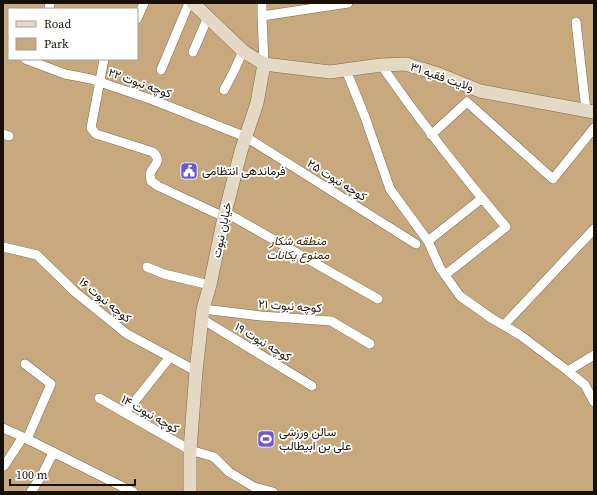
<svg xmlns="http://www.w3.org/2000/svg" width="597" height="495" viewBox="0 0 597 495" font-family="'Source Serif 4',Vazirmatn,serif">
<rect width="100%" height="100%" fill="#f1dbbd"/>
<path fill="#c8a97e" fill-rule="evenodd" d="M3 3H594V492H3ZM9 9H137V59H9Z"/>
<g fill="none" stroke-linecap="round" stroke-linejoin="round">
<defs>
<path id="street" d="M262 3V16L264 64
M49 9 50 3
M262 16 348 3
M137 19 144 3
M576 22 586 110
M193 52 208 17
M25 59 65 74 91 79 153 100 246 137 416 244
M104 59 91 128 96 134 153 152C163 162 153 165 150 174 150 175 151 180 151 181L158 186 224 217
M381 65C420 121 462 175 506 227L445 275
M161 70 189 3
M346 70 365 117 390 189 428 241 440 268 460 296 491 318 520 335 568 371 585 385 594 402
M224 90 234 71 243 51
M3 134 9 136
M431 135 467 102 553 179 594 128
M225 212 378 299
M428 241 481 199
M3 247 37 255 75 292 127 334 196 371
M147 267 164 274 210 285
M203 309 261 316 331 321 370 344
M202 319 312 386
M504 325 594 229
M25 364 51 384 27 439
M568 371 594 355
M99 398 190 450 214 457 229 472 254 487 273 492
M123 412 131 406 170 357
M3 428 23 437 133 492
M4 466 23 437
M31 492 43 473 53 453"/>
<path id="secondary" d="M193 3 243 51 264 64 330 72 381 65 406 64 441 75 480 91 594 112
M190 492V450L196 371 203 309 210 285 224 217 241 151 257 103 264 64"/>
</defs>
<use href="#street" stroke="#7e6b4f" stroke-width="10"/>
<use href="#secondary" stroke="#7e6b4f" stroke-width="14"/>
<use href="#street" stroke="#fff" stroke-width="9"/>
<use href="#secondary" stroke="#e5d9c5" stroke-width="13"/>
</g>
<defs>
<symbol id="civic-square" viewBox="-11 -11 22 22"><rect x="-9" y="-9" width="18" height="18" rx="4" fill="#6d59d2" stroke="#fff"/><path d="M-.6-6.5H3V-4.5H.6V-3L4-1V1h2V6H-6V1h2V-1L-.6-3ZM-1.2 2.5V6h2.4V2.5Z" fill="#fff"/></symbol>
<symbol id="stadium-square" viewBox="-11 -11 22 22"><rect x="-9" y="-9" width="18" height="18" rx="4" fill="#6d59d2" stroke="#fff"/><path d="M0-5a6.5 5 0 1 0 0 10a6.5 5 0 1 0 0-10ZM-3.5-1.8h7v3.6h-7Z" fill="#fff"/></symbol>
</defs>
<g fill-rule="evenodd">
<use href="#civic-square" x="179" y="161" width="20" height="20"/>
<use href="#stadium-square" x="256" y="429" width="20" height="20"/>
</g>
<g text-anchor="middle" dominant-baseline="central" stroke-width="3.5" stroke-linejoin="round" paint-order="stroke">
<g font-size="12" fill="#181006" stroke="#fff">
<text transform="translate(442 77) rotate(19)">ولایت فقیه ۳۱</text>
<text transform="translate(140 83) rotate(20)">کوچه نبوت ۲۲</text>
<text transform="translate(337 180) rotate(32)">کوچه نبوت ۲۵</text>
<text transform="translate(222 230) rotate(-78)">خیابان نبوت</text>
<text transform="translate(105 300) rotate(39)">کوچه نبوت ۱۶</text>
<text transform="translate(290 306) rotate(4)">کوچه نبوت ۲۱</text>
<text transform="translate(263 342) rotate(31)">کوچه نبوت ۱۹</text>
<text transform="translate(150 414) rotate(30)">کوچه نبوت ۱۴</text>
</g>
<g font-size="12" fill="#181006" stroke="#fff" text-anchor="start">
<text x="202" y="171">فرماندهی انتظامی</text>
<text x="279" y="432">سالن ورزشی<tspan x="279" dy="14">علی بن ابیطالب</tspan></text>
</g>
<g font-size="12" font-style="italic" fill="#3b2705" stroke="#fff">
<text x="298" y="241">منطقه شکار<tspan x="298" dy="14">ممنوع یکانات</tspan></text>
</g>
</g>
<rect width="597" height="495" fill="none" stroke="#181006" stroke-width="8"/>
<rect x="8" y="8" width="130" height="52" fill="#ffffff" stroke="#a39f9b"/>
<rect x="16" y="21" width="20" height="6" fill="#e5d9c5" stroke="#a39f9b"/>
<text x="44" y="28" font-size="12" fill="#181006">Road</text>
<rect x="16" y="38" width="20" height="12" fill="#c8a97e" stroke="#a39f9b"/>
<text x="44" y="48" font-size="12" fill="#181006">Park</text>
<path d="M10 479v6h125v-6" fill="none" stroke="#181006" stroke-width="2"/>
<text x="16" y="479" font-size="12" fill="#181006" stroke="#ffffff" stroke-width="3" paint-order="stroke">100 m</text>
</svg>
